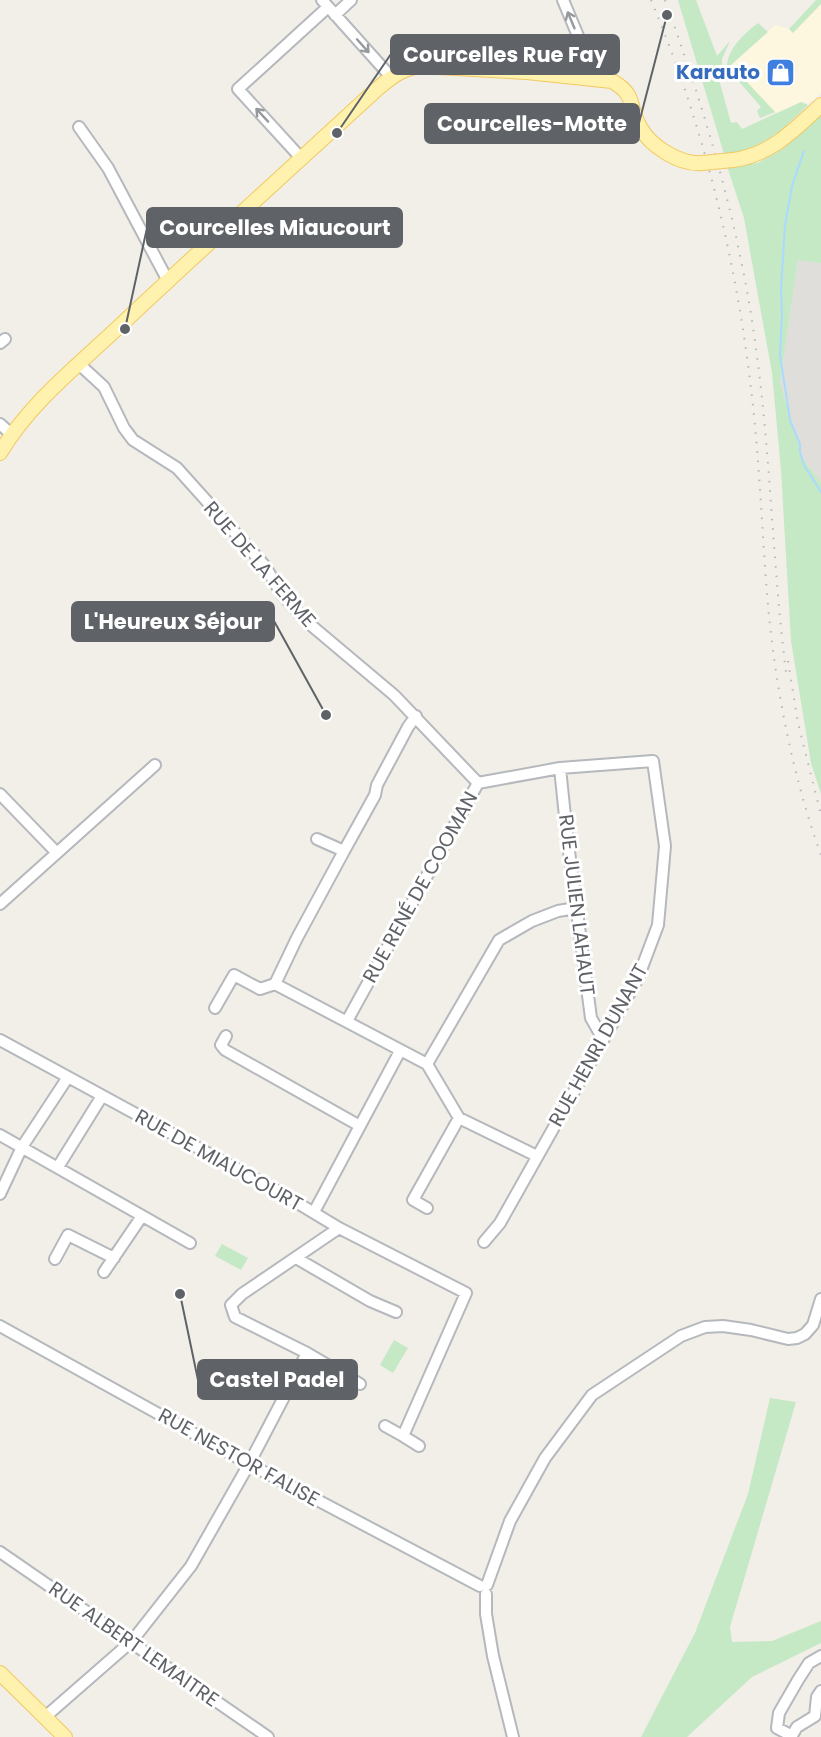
<svg xmlns="http://www.w3.org/2000/svg" width="821" height="1737" viewBox="0 0 821 1737" font-family="Poppins,sans-serif">
<rect width="100%" height="100%" fill="#f1efe8"/>
<path fill="#fef7e0" d="M821 4V93L809 103 801 102 777 114 731 65 775 25 789 29 793 32Z"/>
<path fill="#e0deda" d="M798 259 821 263V482L803 459 780 382Z"/>
<path fill="#c5e8c5" d="M678 0H696L717 56 730 41 722 59V74L718 76 731 123 737 122 742 129 801 102 808 105C784 129 759 152 724 154Z
M816 0H821V4L793 33 789 29Z
M758 23 768 32 731 65 775 112 760 118 757 111 761 107 736 78 731 82C730 77 727 71 727 67 727 49 745 33 758 23Z
M821 112V263L798 260 780 382 803 459 821 482V794L811 763 791 641 781 470 772 373 744 218 727 166 758 163 784 148Z
M222 1244 248 1258 241 1270 215 1256Z
M394 1340 408 1348 393 1373 380 1365Z
M770 1398 796 1402 730 1627 732 1642 772 1641 821 1621V1643L752 1677 687 1737H641L695 1633 748 1494Z"/>
<g fill="none" stroke-linecap="round" stroke-linejoin="round">
<path stroke="#aadaff" stroke-width="2" d="M804 151 792 186 785 225 781 289 782 316 780 355 790 420 800 444V452L804 465 821 492"/>
<defs>
<path id="minor" d="M322 0 391 77
M563 0 596 79
M335 15 351 0
M79 127 108 168 168 281
M301 158 238 89 328 7
M0 343 5 339
M79 364 104 387 124 428 133 440 177 468 265 566 281 593 306 621 394 695 478 783
M0 424 11 434
M560 768 567 836 591 1018 603 1039
M0 794 57 853
M344 851 375 795 377 785 408 727 416 716
M0 904 155 765
M275 984 427 1064 459 1118 537 1156
M275 984 297 938 344 851 317 839
M215 1008 234 975 260 989 275 984
M347 1021 478 783 560 768 653 761 665 846 658 925 638 978 500 1223 484 1242
M226 1036 221 1045 225 1050 360 1126
M0 1040 281 1193 339 1228 466 1293 403 1436 385 1426
M427 1064 499 940 532 921 558 911 576 908
M0 1135 190 1243
M58 1167 102 1096
M0 1194 22 1147 68 1077
M427 1208 413 1200 459 1118
M314 1212 400 1051
M339 1228 242 1294 231 1305 235 1317 307 1353 360 1384
M296 1258 370 1301 396 1312
M55 1259 68 1235 114 1258
M104 1272 142 1216
M0 1326 249 1464 480 1586
M403 1436 419 1446
M0 1552 268 1737
M487 1585 510 1521 545 1458 592 1395 681 1336 705 1327 723 1326 751 1330 788 1339 797 1338 805 1334 813 1325 821 1299
M486 1594V1614L493 1656 513 1737
M45 1717 132 1641 191 1566 249 1464 307 1353
M792 1736 777 1728 779 1713 798 1680 809 1663 821 1656
M791 1737 797 1727 815 1716 817 1697 821 1691"/>
<path id="major" d="M733 160C771 155 794 130 821 105
M0 453C31 401 81 363 125 321 208 243 292 167 376 90 390 78 401 69 419 66L527 72 612 81C638 96 627 106 640 127 650 146 680 165 702 163
M0 1673 65 1737"/>
</defs>
<use href="#minor" stroke="#b5b8bc" stroke-width="14"/>
<use href="#major" stroke="#f2c960" stroke-width="16"/>
<use href="#minor" stroke="#fff" stroke-width="10"/>
<use href="#major" stroke="#fff2af" stroke-width="14"/>
<path stroke="#b6b7b8" stroke-width="2" stroke-dasharray="1.5 8" stroke-linecap="butt" d="M651 0C708 136 741 279 755 426 761 489 763 553 769 616 777 695 794 781 821 855
M665 0C708 118 743 239 758 364 771 466 773 569 786 672
M788 661 798 723 821 815"/>
<defs>
<path id="major-bridge" d="M702 163 733 160"/>
</defs>
<use href="#major-bridge" stroke="#f2c960" stroke-width="16" stroke-linecap="butt"/>
<use href="#major-bridge" stroke="#fff2af" stroke-width="14"/>
</g>
<defs><path id="oneway-shaft" d="M-6 0H5M1.5-3L5.5 0L1.5 3" fill="none" stroke-width="1.6" stroke-linecap="round" stroke-linejoin="round" transform="scale(1.5)"/></defs>
<g stroke="#979a9d">
<use href="#oneway-shaft" transform="translate(571 20) rotate(-113)"/>
<use href="#oneway-shaft" transform="translate(363 46) rotate(48)"/>
<use href="#oneway-shaft" transform="translate(262 115) rotate(-133)"/>
</g>
<defs>
<symbol id="shop-square" viewBox="-11 -11 22 22"><rect x="-9" y="-9" width="18" height="18" rx="4" fill="#3f7fe0" stroke="#fff"/><path d="M-5-2.5h2.3a2.7 3.5 0 0 1 5.4 0H5L5.5 6h-11ZM-1.5-2.5h3a1.5 2.3 0 0 0-3 0Z" fill="#fff"/></symbol>
</defs>
<g fill-rule="evenodd">
<use href="#shop-square" x="764" y="56" width="33" height="33"/>
</g>
<g text-anchor="middle" dominant-baseline="central" stroke-width="6" stroke-linejoin="round" paint-order="stroke">
<g font-size="20" font-weight="bold" fill="#366cbe" stroke="#fff" text-anchor="end">
<text x="760" y="72">Karauto</text>
</g>
<g font-size="20" fill="#5f6368" stroke="#fff">
<text transform="translate(260 564) rotate(49)">RUE DE LA FERME</text>
<text transform="translate(420 887) rotate(-61)">RUE RENÉ DE COOMAN</text>
<text transform="translate(577 905) rotate(83)">RUE JULIEN LAHAUT</text>
<text transform="translate(598 1045) rotate(-61)">RUE HENRI DUNANT</text>
<text transform="translate(219 1160) rotate(29)">RUE DE MIAUCOURT</text>
<text transform="translate(239 1457) rotate(29)">RUE NESTOR FALISE</text>
<text transform="translate(134 1644) rotate(35)">RUE ALBERT LEMAITRE</text>
</g>
</g>
<path fill="none" stroke="#5f6368" stroke-width="2" d="M337 133L391 54M667 15L639 123M125 329L147 228M326 715L274 621M180 1294L198 1380"/>
<g fill="#5f6368" stroke="#fff" stroke-width="2">
<circle cx="337" cy="133" r="6"/>
<circle cx="667" cy="15" r="6"/>
<circle cx="125" cy="329" r="6"/>
<circle cx="326" cy="715" r="6"/>
<circle cx="180" cy="1294" r="6"/>
</g>
<g fill="#5f6368" stroke="#5f6368" stroke-width="2">
<rect x="391" y="35" width="228" height="39" rx="6"/>
<rect x="425" y="104" width="214" height="39" rx="6"/>
<rect x="147" y="208" width="255" height="39" rx="6"/>
<rect x="72" y="602" width="202" height="39" rx="6"/>
<rect x="198" y="1360" width="159" height="39" rx="6"/>
</g>
<g font-size="21" text-anchor="middle" font-weight="bold" fill="#fff">
<text x="505" y="62">Courcelles Rue Fay</text>
<text x="532" y="131">Courcelles-Motte</text>
<text x="275" y="235">Courcelles Miaucourt</text>
<text x="173" y="629">L'Heureux Séjour</text>
<text x="277" y="1387">Castel Padel</text>
</g>
</svg>
